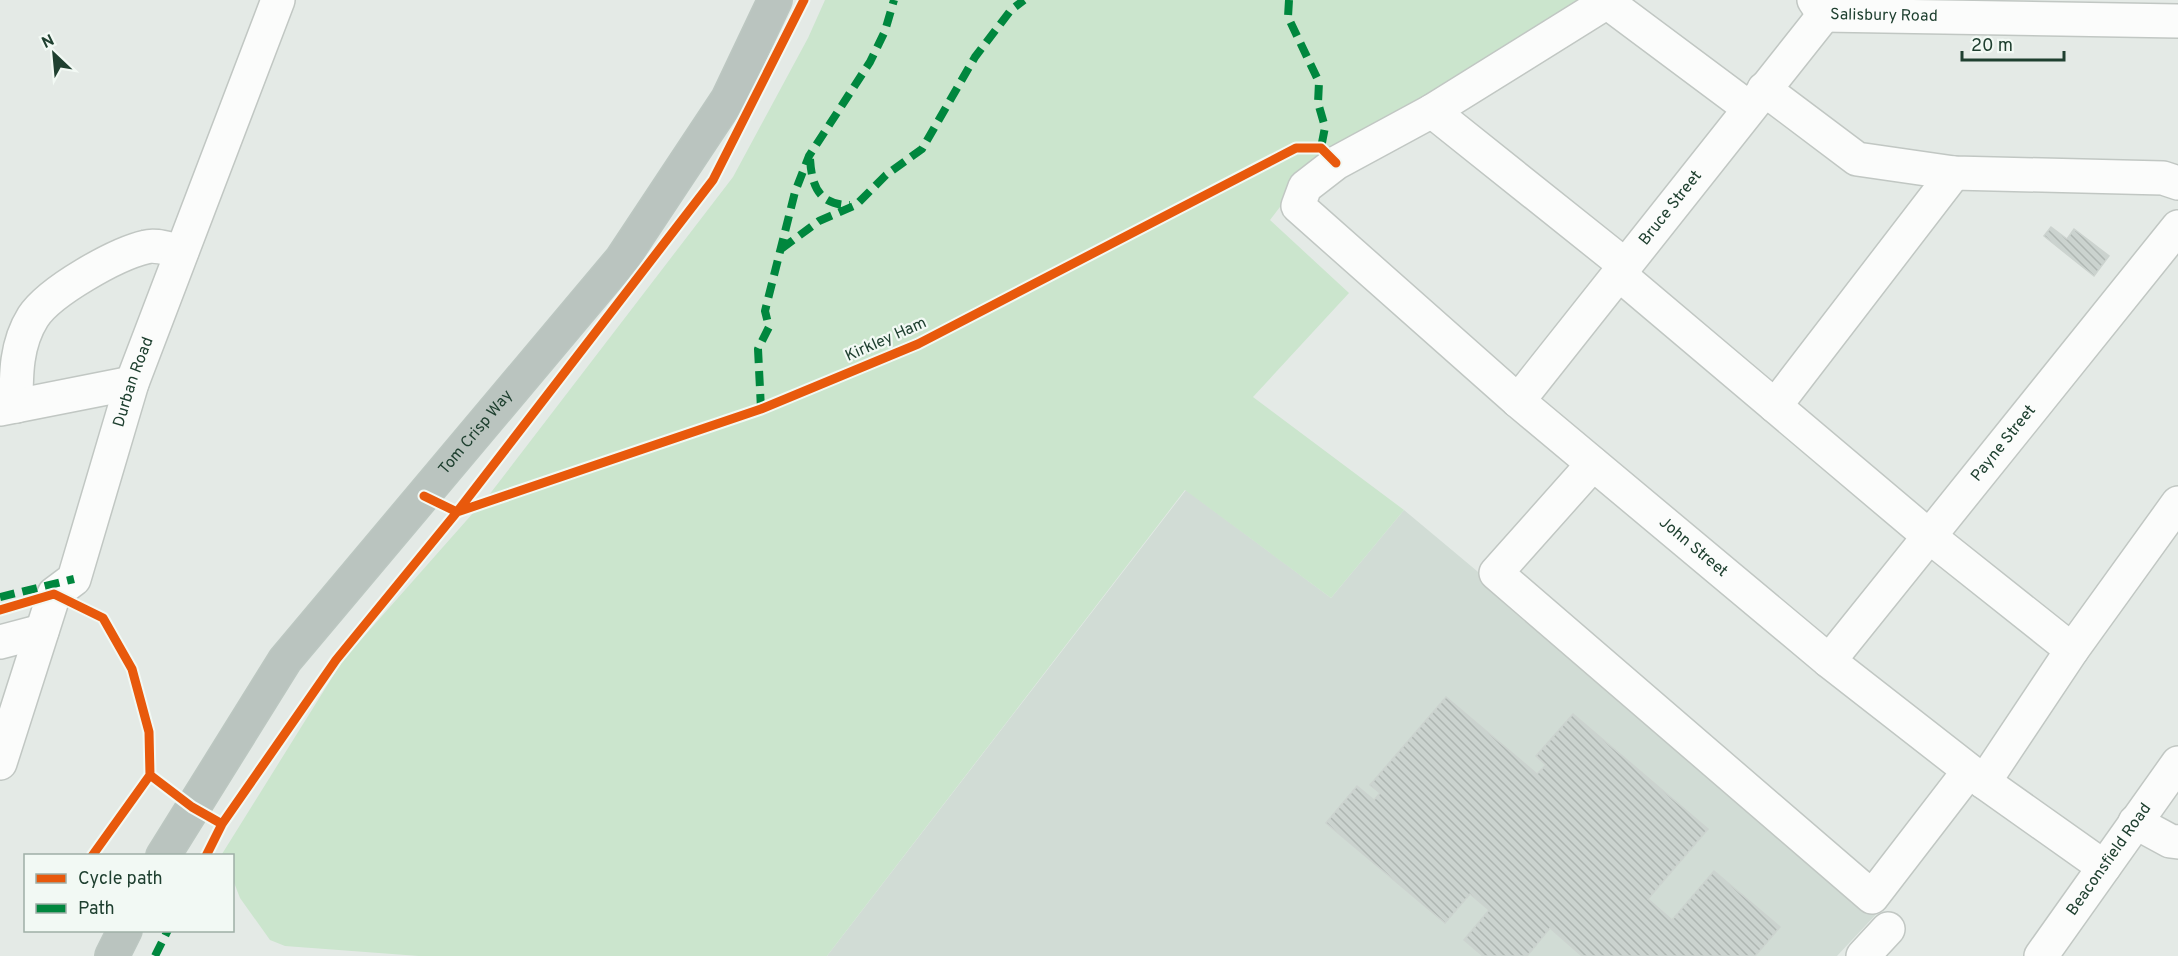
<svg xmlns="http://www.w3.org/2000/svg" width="2178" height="956" viewBox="0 0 2178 956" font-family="Overpass,sans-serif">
<defs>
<pattern id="building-back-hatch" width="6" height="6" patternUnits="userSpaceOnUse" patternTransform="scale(1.5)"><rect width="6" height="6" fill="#cbd3cf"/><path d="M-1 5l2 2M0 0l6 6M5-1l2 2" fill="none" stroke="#aeb6b2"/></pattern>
</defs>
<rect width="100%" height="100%" fill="#e4eae6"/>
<path fill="#d1dcd5" d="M1186 490 1331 598 1404 510 1881 909 1837 956H827Z"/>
<path fill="#cbe5cd" d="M825 0H1601L1306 173 1270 220 1349 293 1253 397 1404 510 1331 598 1185 490 827 956H419L285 946 270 940 240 898 233 880 232 856 222 854 343 660 489 495 733 177 808 38Z"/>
<path fill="url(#building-back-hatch)" stroke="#ccd3cf" stroke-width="1.5" d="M2051 227 2067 239 2074 229 2109 256 2094 276 2044 236Z
M1446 697 1537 774 1546 765 1536 756 1573 714 1708 829 1648 899 1672 920 1714 871 1780 927 1755 956H1582L1550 928 1527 956H1483L1464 940 1489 910 1470 894 1445 923 1326 823 1357 786 1374 800 1380 793 1370 785Z"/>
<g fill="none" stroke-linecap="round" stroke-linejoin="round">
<defs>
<g id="minor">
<path id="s1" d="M1814 0 1824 15 2178 21"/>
<path d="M1764 89 1857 159 1954 173 2163 178 2178 183"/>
<path id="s2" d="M1749 108 1607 2 1432 111 1336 163 1305 187 1298 206 1518 401 1829 661 1984 782 2104 867"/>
<path d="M1432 111 1626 266"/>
<path d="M1620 275 1930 537 2072 650"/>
<path id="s3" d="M1518 401 1824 15"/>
<path d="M16 406C16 374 16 344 33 317 50 291 116 254 146 247 156 244 171 250 182 251"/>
<path d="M1775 406 1954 173"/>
<path d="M0 409 132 383"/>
<path d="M1593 464 1496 573 1872 897 1969 771"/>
<path d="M0 642 42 631"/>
<path id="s4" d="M1829 661 2178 227"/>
<path id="s5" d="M0 763 54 594 74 579 132 383 278 0"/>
<path d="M1984 782 2072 650 2178 503"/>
<path d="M2135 822 2170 841 2178 842"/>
<path d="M1863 956 1888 929"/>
<path id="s6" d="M2041 956 2178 763"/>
</g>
<g id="highway">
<path id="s7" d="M163 856 285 660 622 259 728 99 775 0"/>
<path d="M112 956 125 930"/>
</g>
</defs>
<use href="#minor" stroke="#c1c7c3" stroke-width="36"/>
<use href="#highway" stroke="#bcc7c1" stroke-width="36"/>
<use href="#minor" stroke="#fbfcfb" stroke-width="33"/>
<use href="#highway" stroke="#bac4bf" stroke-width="33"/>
<path stroke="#00873e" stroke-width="8" stroke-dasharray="15 8" stroke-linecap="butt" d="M1289 0 1288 17 1319 82 1318 103 1325 127 1321 148
M810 159C812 187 819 205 850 205
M781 249 819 221 856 205 886 175 922 149 975 57 1011 10 1024 0
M761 409 758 349 769 327 765 311 795 192 809 156 870 62 885 31 894 0
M0 597 74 579
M155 956 168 930"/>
<defs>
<path id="cycleway" d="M424 496 457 512 761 409 918 344 1296 148H1321L1336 163
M0 610 54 594 103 618 132 669 149 732 150 775 92 856
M150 775 192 807 222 824
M206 856 222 824 336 660 457 512 713 180 804 0"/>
</defs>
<use href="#cycleway" stroke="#f2f9f4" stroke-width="13"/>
<use href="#cycleway" stroke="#e8590c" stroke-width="9"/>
</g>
<g text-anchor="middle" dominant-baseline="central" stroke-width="4.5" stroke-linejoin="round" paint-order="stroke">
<g font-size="16" fill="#1f4030" stroke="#f2f9f4">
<text stroke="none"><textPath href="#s1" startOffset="78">Salisbury Road</textPath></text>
<text stroke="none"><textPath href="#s3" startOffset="246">Bruce Street</textPath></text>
<text transform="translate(886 340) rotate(-24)">Kirkley Ham</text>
<text stroke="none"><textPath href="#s5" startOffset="408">Durban Road</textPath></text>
<text stroke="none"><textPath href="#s7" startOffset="528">Tom Crisp Way</textPath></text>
<text stroke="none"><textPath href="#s4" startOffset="279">Payne Street</textPath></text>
<text stroke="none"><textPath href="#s2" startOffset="1074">John Street</textPath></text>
<text stroke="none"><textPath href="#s6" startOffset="118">Beaconsfield Road</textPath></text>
</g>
</g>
<rect x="24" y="854" width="210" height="78" fill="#f2f9f4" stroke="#9eafa6" stroke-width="1.5"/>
<rect x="36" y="874" width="30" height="9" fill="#e8590c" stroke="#9eafa6" stroke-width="1.5"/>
<text x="78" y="884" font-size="18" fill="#1f4030">Cycle path</text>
<rect x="36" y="904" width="30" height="9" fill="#00873e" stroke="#9eafa6" stroke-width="1.5"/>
<text x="78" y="914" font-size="18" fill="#1f4030">Path</text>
<g transform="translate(54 54) rotate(334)" stroke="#f2f9f4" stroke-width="4.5" paint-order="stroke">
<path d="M0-4.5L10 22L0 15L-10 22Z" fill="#1f4030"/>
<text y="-9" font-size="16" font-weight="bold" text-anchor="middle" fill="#1f4030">N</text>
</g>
<path d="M1962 51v9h102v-9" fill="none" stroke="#1f4030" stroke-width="3"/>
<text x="1971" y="51" font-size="18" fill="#1f4030" stroke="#f2f9f4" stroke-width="4.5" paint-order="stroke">20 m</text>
</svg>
